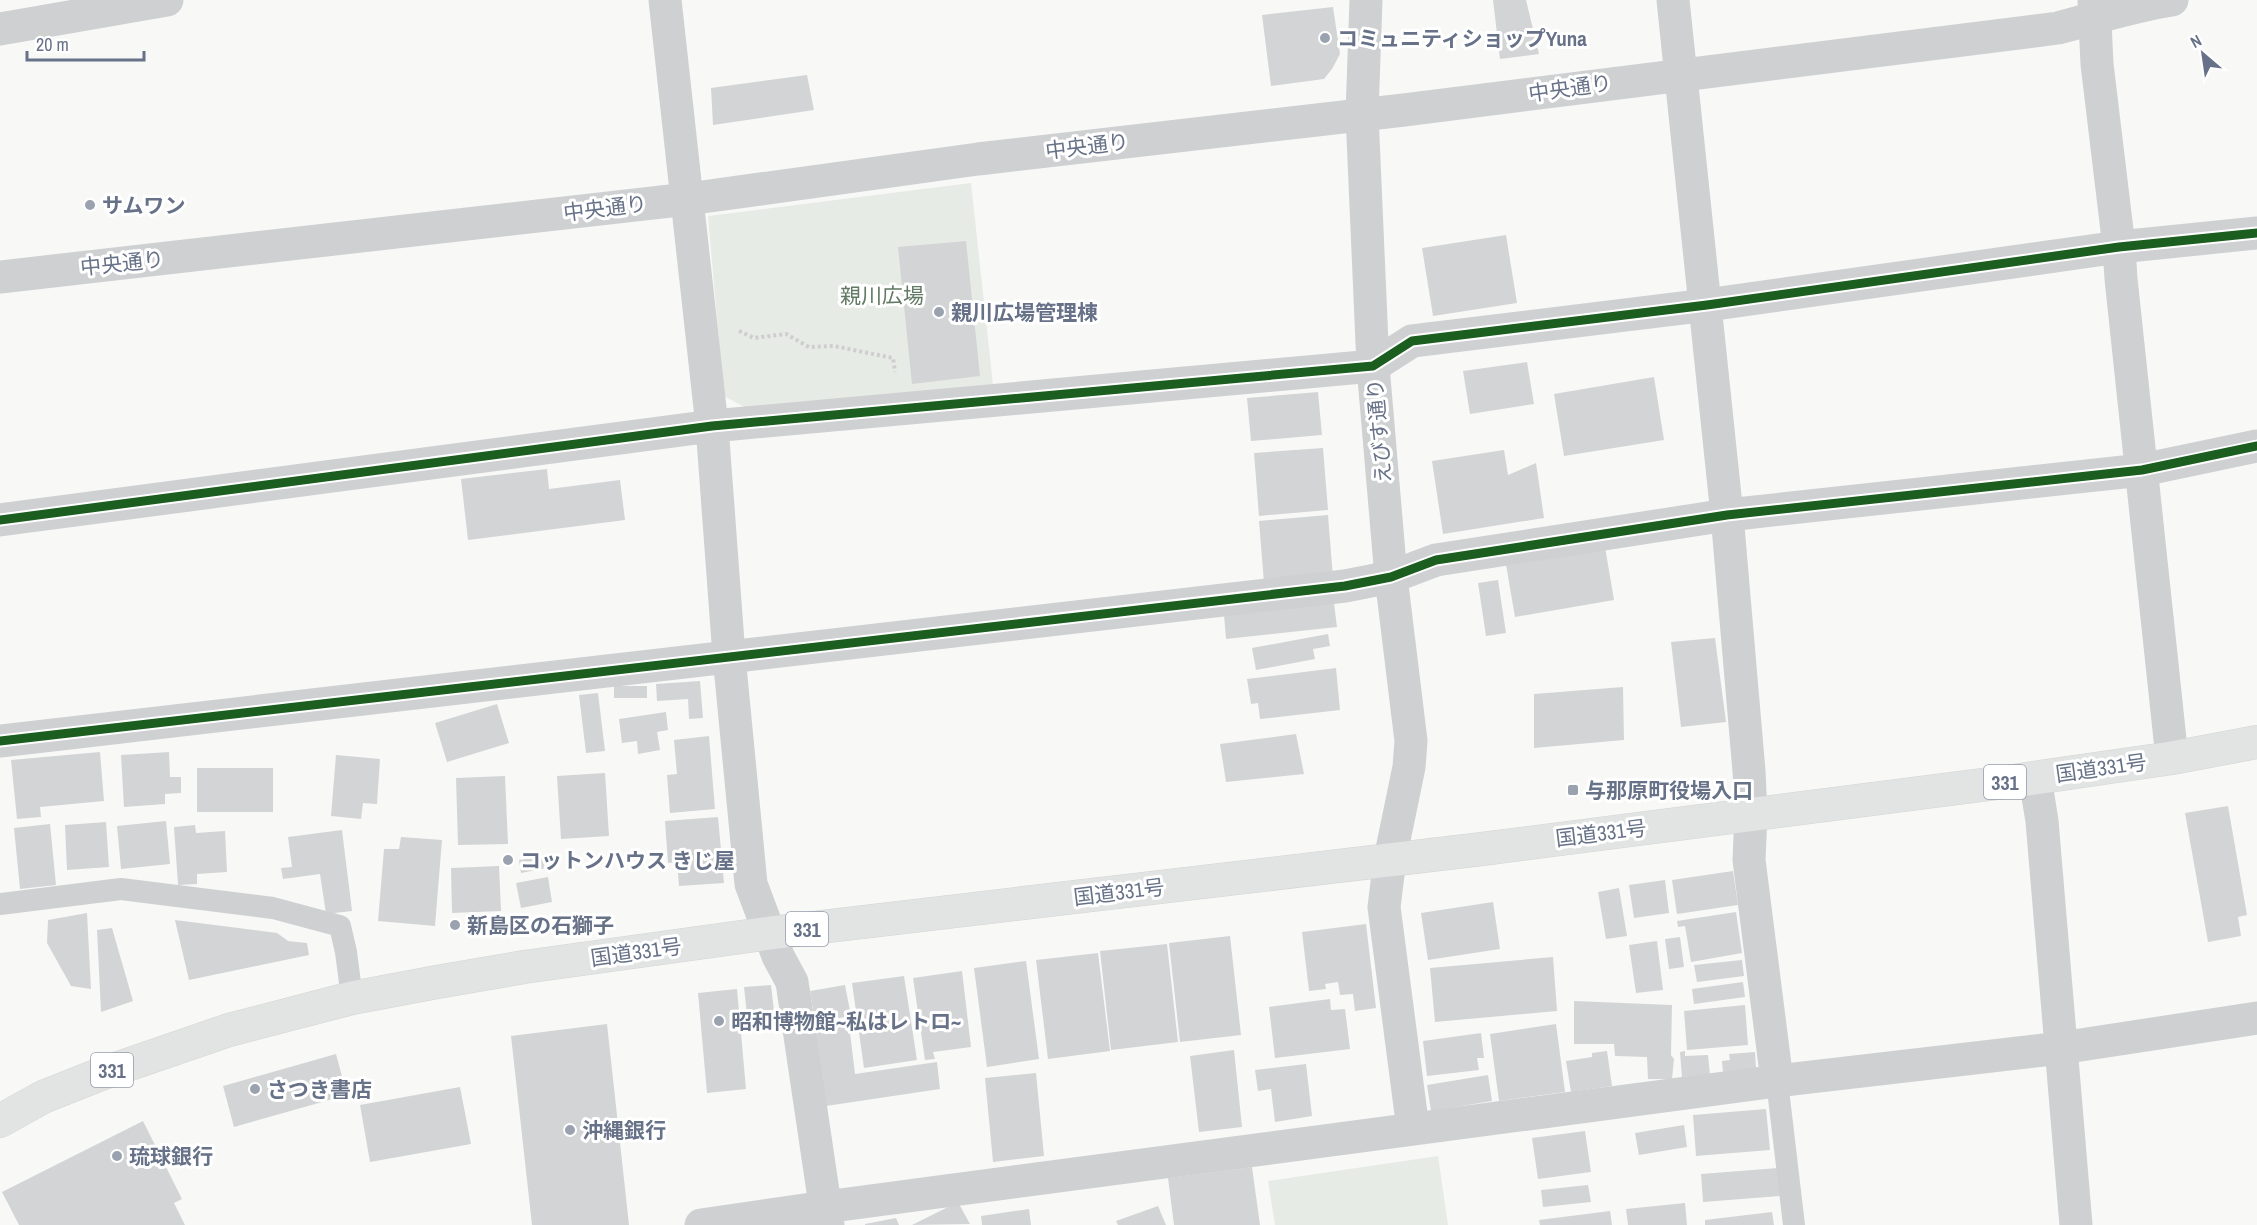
<svg xmlns="http://www.w3.org/2000/svg" width="2257" height="1225" viewBox="0 0 2257 1225" font-family="'Archivo Narrow','Noto Sans JP',sans-serif">
<rect width="100%" height="100%" fill="#f8f8f7"/>
<path fill="#e6ebe5" d="M971 183 993 385 748 409 724 396 708 216Z
M1438 1156 1448 1225H1275L1268 1181Z"/>
<path fill="#d3d4d5" d="M1493 0H1526L1539 54 1500 59Z
M1333 7 1340 54 1332 69 1324 79 1271 86 1262 15Z
M807 75 814 110 713 125 711 88Z
M1506 235 1517 303 1433 316 1422 248Z
M966 241 980 376 912 384 898 247Z
M1527 362 1534 404 1470 414 1463 371Z
M1654 377 1664 440 1564 456 1554 394Z
M1318 392 1322 435 1251 441 1247 398Z
M1323 448 1328 510 1259 516 1254 453Z
M1504 450 1508 475 1536 463 1544 518 1443 534 1432 461Z
M547 469 549 489 620 480 625 520 468 540 461 479Z
M1328 515 1333 578 1264 583 1259 521Z
M1604 541 1614 600 1515 617 1505 559Z
M1498 580 1506 633 1486 636 1478 583Z
M1334 603 1337 627 1226 639 1224 615Z
M1328 634 1330 646 1313 649 1315 659 1256 670 1252 648Z
M1715 638 1726 722 1681 727 1671 642Z
M1336 668 1340 710 1260 719 1258 703 1251 704 1247 679Z
M700 681 703 718 689 719 688 699 657 701 656 684Z
M614 686H647V698H614Z
M1623 687 1624 740 1534 748V694Z
M598 693 605 751 586 753 579 695Z
M497 704 509 743 447 762 435 723Z
M666 712 668 730 657 732 660 750 638 754 637 741 622 743 619 719Z
M1296 734 1304 774 1226 782 1220 744Z
M709 736 715 809 670 813 667 775 677 774 674 740Z
M100 752 104 801 40 807 41 817 17 819 11 760Z
M169 752 170 777H181V793L165 794V804L124 807 121 755Z
M336 755 380 759 377 804 363 803 361 819 331 816Z
M197 768H273V812H197Z
M605 773 609 836 561 839 557 776Z
M505 776 508 844 458 845 456 778Z
M2228 806 2247 915 2238 917 2241 936 2208 942 2185 813Z
M718 817 724 883 679 886 677 862 668 863 665 821Z
M166 821 170 864 121 869 117 826Z
M106 822 109 867 67 870 65 825Z
M50 824 56 885 20 889 14 828Z
M195 825 196 833 225 831 227 872 197 874V884L178 885 174 827Z
M342 830 352 911 326 914 320 874 283 879 281 868 292 867 288 837Z
M401 837 442 840 435 926 378 921 384 849H399Z
M545 856 547 868 521 873 519 860Z
M499 866 501 911 452 913 451 868Z
M1733 871 1738 905 1677 914 1672 880Z
M548 877 552 902 521 908 516 883Z
M1665 880 1669 913 1634 918 1629 885Z
M1619 888 1627 936 1606 939 1598 892Z
M1493 902 1500 949 1428 960 1421 913Z
M1736 912 1742 953 1691 962 1685 926 1678 927 1677 921Z
M87 913 91 989 71 986 47 943 48 920Z
M175 920 277 933 288 941 307 943 309 955 189 980Z
M1366 924 1376 1008 1355 1011 1353 994 1340 995 1338 982 1325 984 1326 989 1309 991 1302 932Z
M112 928 133 1001 101 1012 97 930Z
M1230 936 1241 1035 1180 1042 1169 943Z
M1680 937 1684 967 1669 969 1665 939Z
M1657 941 1663 990 1636 993 1629 945Z
M1167 944 1178 1042 1111 1050 1100 951Z
M1098 953 1110 1051 1048 1059 1036 960Z
M1553 957 1557 1011 1435 1022 1430 968Z
M1742 960 1744 976 1697 982 1694 965Z
M1026 961 1039 1059 987 1067 974 968Z
M962 971 971 1047 933 1052 935 1059 925 1060 913 978Z
M904 976 917 1060 864 1068 852 983Z
M1743 982 1745 997 1694 1004 1692 989Z
M771 985 776 1029 749 1033 744 987Z
M845 985 851 1016 815 1022 810 991Z
M737 989 746 1089 707 1093 698 993Z
M1330 999 1331 1010 1345 1009 1350 1049 1275 1058 1269 1007Z
M1574 1001 1672 1005 1671 1055 1674 1059 1672 1079H1648L1647 1057 1615 1056 1614 1044H1574Z
M1745 1005 1748 1045 1687 1050 1684 1011Z
M607 1024 629 1225H532L511 1036Z
M849 1024 855 1074 937 1062 940 1089 826 1106 815 1029Z
M1556 1024 1565 1092 1499 1101 1490 1034Z
M1481 1033 1484 1058H1477L1479 1070 1427 1076 1423 1041Z
M1234 1050 1242 1127 1199 1132 1190 1056Z
M1607 1051 1612 1086 1571 1092 1566 1061 1592 1057V1053Z
M1685 1051V1056L1708 1055 1710 1075 1682 1077 1680 1052Z
M1755 1052 1756 1069 1723 1072 1722 1061 1730 1060 1729 1054Z
M336 1054 347 1095 234 1127 223 1086Z
M1306 1064 1312 1116 1275 1122 1271 1089 1258 1091 1255 1070Z
M1036 1073 1044 1156 993 1162 985 1078Z
M1488 1075 1492 1101 1431 1111 1427 1085Z
M460 1087 471 1144 370 1162 360 1105Z
M1766 1109 1770 1150 1696 1156 1693 1115Z
M143 1121 182 1199 174 1203 185 1225H19L2 1192Z
M1684 1125 1687 1147 1639 1155 1635 1133Z
M1585 1131 1591 1172 1538 1179 1532 1138Z
M1252 1167 1260 1225H1174L1168 1178Z
M1778 1168 1780 1196 1703 1202 1701 1174Z
M1588 1185 1591 1202 1543 1207 1541 1190Z
M958 1202 970 1224 912 1225Z
M1685 1203 1687 1225H1628L1626 1209Z
M1158 1206 1166 1225H1118L1116 1221Z
M1029 1209 1031 1225H982L981 1216Z
M1610 1211 1612 1225H1540L1539 1220Z
M1772 1212 1774 1225H1705V1220Z
M896 1218 899 1225H865V1224Z"/>
<g fill="none" stroke-linecap="round" stroke-linejoin="round">
<defs>
<path id="trunk" d="M0 1121 43 1097 101 1074 229 1030 352 998 437 982 524 967 770 933 1482 849 2013 781 2172 758 2257 742"/>
</defs>
<use href="#trunk" stroke="#d4d5d5" stroke-width="34"/>
<path stroke="#cecece" stroke-width="4" stroke-dasharray="3 3" stroke-linecap="butt" d="M739 331 754 338 786 334 809 347 834 346 893 358 895 372"/>
<path stroke="#cfd0d2" stroke-width="22" d="M0 904 121 889 273 908 340 926 346 952 352 998
M1777 1081 1794 1225"/>
<path stroke="#cfd0d2" stroke-width="33" d="M665 0 712 426 729 656 751 884 778 956 792 982 828 1225
M1673 0 1727 515 1749 771 1751 814 1749 860 1777 1081
M2094 0 2097 64 2119 247 2121 279 2172 758
M0 29 167 0
M0 277 688 199 978 159 1404 110 2058 28C2096 18 2133 6 2172 0
M0 520 712 426 1373 366 1412 341 1707 305 2119 247 2257 233
M0 741 1345 586 1391 577 1436 560 1727 515 2142 470 2257 446
M2035 778 2042 821 2076 1225
M1390 859 1384 907 1413 1129
M701 1225 825 1207 1777 1081 2061 1048 2257 1018"/>
<path stroke="#cfd0d2" stroke-width="33" d="M1366 0 1362 114 1373 366 1391 577 1411 741 1409 767 1390 859"/>
<use href="#trunk" stroke="#e2e3e3" stroke-width="33"/>
<defs>
<path id="cycleway" d="M0 520 712 426 1373 366 1412 341 1707 305 2119 247 2257 233
M0 741 1345 586 1391 577 1436 560 1727 515 2142 470 2257 446"/>
</defs>
<use href="#cycleway" stroke="#fff" stroke-width="13"/>
<use href="#cycleway" stroke="#1b5e20" stroke-width="9"/>
</g>
<g fill="#9aa1af" stroke="#fff" stroke-width="2">
<circle cx="1325" cy="38" r="6"/>
<circle cx="90" cy="205" r="6"/>
<circle cx="939" cy="312" r="6"/>
<rect x="1567" y="784" width="12" height="12" rx="3"/>
<circle cx="508" cy="860" r="6"/>
<circle cx="455" cy="925" r="6"/>
<circle cx="719" cy="1021" r="6"/>
<circle cx="255" cy="1089" r="6"/>
<circle cx="570" cy="1130" r="6"/>
<circle cx="117" cy="1156" r="6"/>
</g>
<g text-anchor="middle" dominant-baseline="central" stroke-width="6" stroke-linejoin="round" paint-order="stroke">
<g fill="#fff" stroke="#959cac" stroke-width="1.5">
<rect x="1984" y="765" width="42" height="34" rx="4.5"/>
<rect x="786" y="912" width="42" height="34" rx="4.5"/>
<rect x="91" y="1053" width="42" height="34" rx="4.5"/>
</g>
<g font-size="20" font-weight="bold" fill="#677288">
<text x="2005" y="782">331</text>
<text x="807" y="929">331</text>
<text x="112" y="1070">331</text>
</g>
<g font-size="21" font-weight="bold" fill="#677288" stroke="#fff" text-anchor="start">
<text x="1337" y="38">コミュニティショップYuna</text>
<text x="102" y="205">サムワン</text>
<text x="951" y="312">親川広場管理棟</text>
<text x="1585" y="790">与那原町役場入口</text>
<text x="520" y="860">コットンハウス きじ屋</text>
<text x="467" y="925">新島区の石獅子</text>
<text x="731" y="1021">昭和博物館~私はレトロ~</text>
<text x="267" y="1089">さつき書店</text>
<text x="582" y="1130">沖縄銀行</text>
<text x="129" y="1156">琉球銀行</text>
</g>
<g font-size="21" fill="#677288" stroke="#fff">
<text transform="translate(1570 88) rotate(-8)">中央通り</text>
<text transform="translate(1087 146) rotate(-7)">中央通り</text>
<text transform="translate(605 208) rotate(-7)">中央通り</text>
<text transform="translate(122 263) rotate(-6)">中央通り</text>
<text transform="translate(1379 431) rotate(-95)">えびす通り</text>
<text transform="translate(2101 768) rotate(-8)">国道331号</text>
<text transform="translate(1601 833) rotate(-7)">国道331号</text>
<text transform="translate(1119 892) rotate(-7)">国道331号</text>
<text transform="translate(636 952) rotate(-8)">国道331号</text>
</g>
<g font-size="21" fill="#627963" stroke="#fff">
<text x="882" y="295">親川広場</text>
</g>
</g>
<g transform="translate(2203 54) rotate(331)" stroke="#ffffff" stroke-width="4.5" paint-order="stroke">
<path d="M0-4.5L10 22L0 15L-10 22Z" fill="#677288"/>
<text y="-9" font-size="16" font-weight="bold" text-anchor="middle" fill="#677288">N</text>
</g>
<path d="M27 51v9h117v-9" fill="none" stroke="#677288" stroke-width="3"/>
<text x="36" y="51" font-size="18" fill="#677288" stroke="#ffffff" stroke-width="4.5" paint-order="stroke">20 m</text>
</svg>
